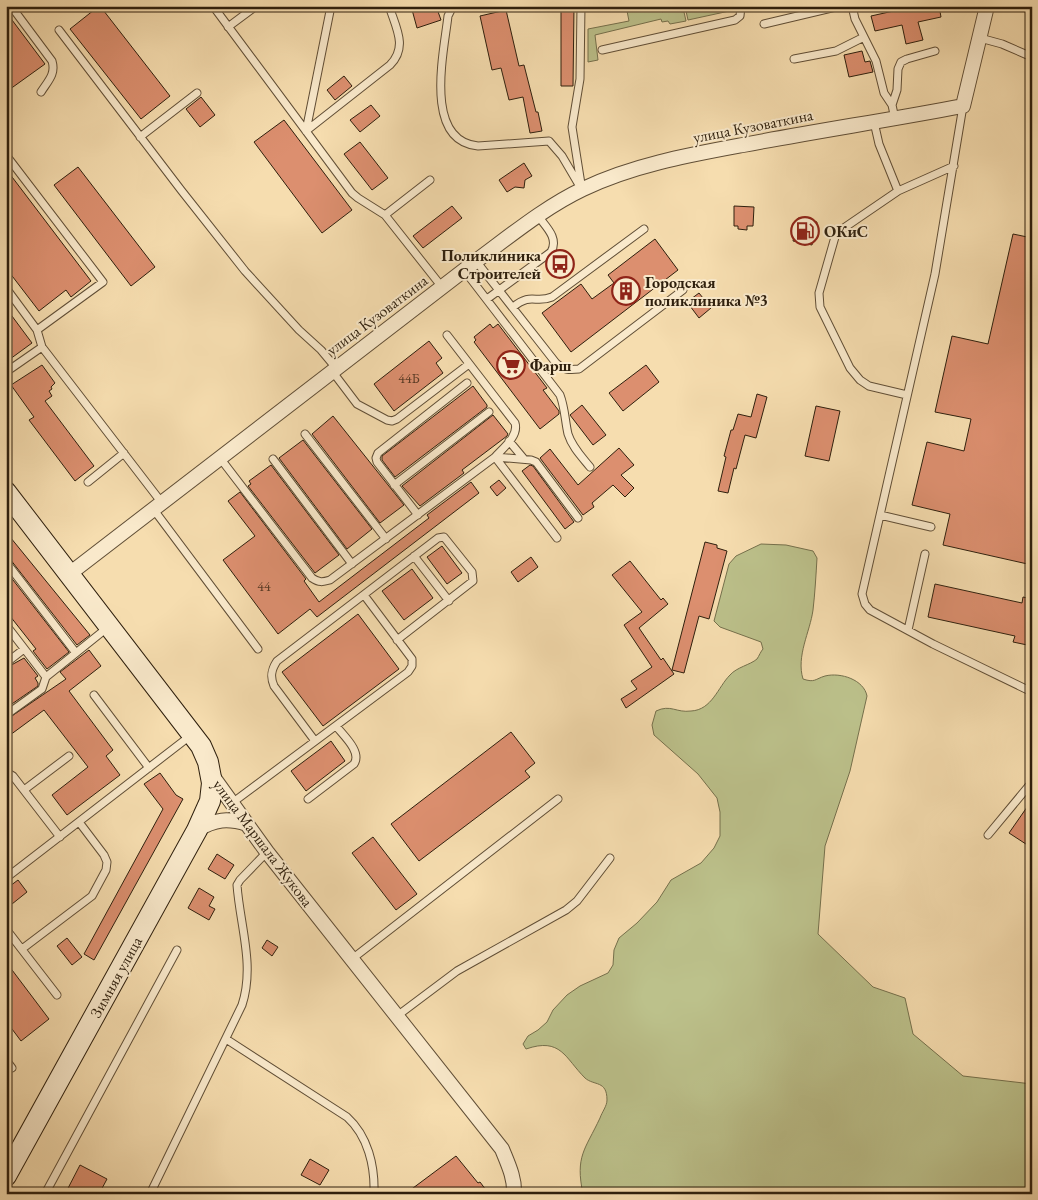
<svg xmlns="http://www.w3.org/2000/svg" width="1038" height="1200" viewBox="0 0 1038 1200" font-family="'EB Garamond',serif">
<rect width="100%" height="100%" fill="#f6ddaf"/>
<filter id="stains"><feTurbulence type="fractalNoise" baseFrequency=".004" numOctaves="4"/><feColorMatrix values="0 0 0 0 .2 0 0 0 0 .09 0 0 0 0 .02 0 0 0 .5 -.17"/></filter>
<radialGradient id="worn" r=".72"><stop offset=".6" stop-color="#630" stop-opacity="0"/><stop offset="1" stop-color="#630" stop-opacity=".3"/></radialGradient>
<path fill="#bcc18b" stroke="#75704c" d="M626 6H661L660 9 662 12 667 10 684 12 686 21 670 24 668 21 662 22 661 19 595 35 598 60 588 62V29L629 21Z
M696 6H737L734 10 688 20 686 11Z
M761 544 786 545 813 551 817 558C816 575 815 593 813 610 810 632 796 656 803 679 815 683 815 679 825 676 841 672 864 680 867 696L850 771 825 846 818 934 873 987 905 998 913 1034 963 1076 1032 1084V1194H583C575 1156 585 1150 600 1118 602 1112 607 1106 607 1100 607 1080 594 1086 585 1078 565 1058 561 1037 526 1049L523 1044 528 1036 538 1030 547 1022 553 1010 567 995 580 986 608 973 613 965 614 950 619 938 637 923 657 902 671 880 701 863 714 848 720 836V812L717 798 698 774 654 735 652 725 656 711C671 704 676 713 691 711 712 710 718 687 730 675 737 667 750 665 757 659 759 656 761 651 763 649L761 642 720 627 714 621 729 564 736 556Z"/>
<path fill="#dc8f6f" stroke="#2e1f0d" d="M99 6H100L170 96 141 119 70 29Z
M411 6H436L441 20 417 28Z
M561 6H574L573 86H561Z
M916 6H939L941 17 918 22 923 40 906 44 902 25 875 31 871 16Z
M506 10 519 66 524 65 536 112H538L542 131 530 133 523 97 509 100 501 68 492 70 480 16Z
M6 12 45 64 6 92Z
M862 51 865 62 870 61 873 72 849 77 844 55Z
M344 76 352 86 335 100 327 90Z
M201 97 215 115 200 127 186 109Z
M371 105 380 116 360 132 350 120Z
M284 120 352 210 322 233 254 142Z
M360 142 388 178 372 190 344 154Z
M524 163 532 176 525 180 524 188 515 187 507 192 499 180Z
M78 167 155 267 131 286 54 185Z
M6 169 91 281 71 297 66 290 39 311 6 268Z
M452 206 462 218 423 248 413 236Z
M734 206 754 207 753 226H747V230L738 229V226H734Z
M798 218 817 222 812 245 793 241Z
M1013 234 1032 238V363L1028 378H1032V565L943 545 950 514 912 505 927 442 964 451 971 419 935 412 952 336 988 344Z
M655 239 678 270 571 352 542 313 581 284 592 299 614 283 608 275Z
M699 293 711 308 699 318 687 302Z
M6 308 32 343 6 362Z
M490 324 493 328 498 324 547 388 543 390 559 411V414L540 429 474 342 476 340 474 337Z
M429 341 442 358 436 363 443 373 394 411 374 384Z
M42 365 55 383 51 387 52 389 49 391 52 396 45 401 94 466 75 481 29 420 34 417 11 385Z
M646 365 659 382 623 411 609 393Z
M473 386 487 405V407L395 477 382 460V456Z
M757 394 767 397 756 438 745 435 736 469 734 468 728 493 718 491 726 457 724 456 731 430H733L738 414 751 417Z
M582 405 606 435 593 445 570 415Z
M816 406 840 411 829 461 805 456Z
M493 415 508 434 507 436 462 470 464 473 420 506 402 486Z
M333 416 404 505 380 523 312 434Z
M303 440 372 529 347 549 279 458Z
M619 448 634 465 621 475 634 488 625 497 613 485 592 503 594 507 583 515 540 458 550 449 578 485Z
M271 465 339 555 315 573 248 486 251 484 249 481Z
M530 465 533 466 574 522 565 529 522 471Z
M499 480 506 488 497 496 490 487Z
M471 482 479 493 317 617 310 609 278 634 223 560 255 536 228 501 240 492 306 579 304 581 319 602 429 518 427 515Z
M6 532 90 635 77 645 10 559 6 557Z
M705 542 717 545V548L727 551 709 619 699 616 684 673 672 670Z
M442 546 462 573 447 584 427 557Z
M531 557 538 567 518 582 511 572Z
M630 561 661 600 663 598 668 604 639 628 661 660 663 658 674 674 626 708 621 699 637 689 631 681 652 667 624 625 642 612 612 575Z
M412 569 433 598 404 620 382 591Z
M6 571 69 652 47 669 33 651 36 649 6 611Z
M935 584 1022 603 1023 597 1032 599V646L1013 642 1015 636 928 617Z
M358 614 399 669 323 726 282 672Z
M89 650 101 666 69 691 113 750 106 756 120 775 67 815 52 795 88 767 44 710 6 738V720L66 679 60 672Z
M24 658 38 676 35 678 38 683V686L6 708V668Z
M511 732 535 763 525 771 530 777 419 861 391 824Z
M331 741 345 761 306 791 291 771Z
M160 773 176 795 183 799 94 960 84 954 163 809 144 784Z
M1032 800V848L1009 833Z
M373 837 417 894 396 910 352 853Z
M217 854 234 865 225 879 208 869Z
M18 880 27 892 12 904 6 896V889Z
M199 888 214 897 209 906 215 909 209 920 188 908Z
M67 938 82 957 72 965 57 946Z
M267 940 278 947 272 956 262 948Z
M6 962 49 1019 21 1041 6 1021Z
M456 1156 478 1183 480 1182 489 1194H405Z
M310 1159 329 1170 320 1185 301 1175Z
M80 1165 107 1179 99 1194H65Z"/>
<g fill="none" stroke-linecap="round" stroke-linejoin="round">
<defs>
<path id="service" d="M11 6 52 61C56 74 48 81 41 92
M213 6 352 193 358 198 385 215 442 287
M453 6 448 16C444 52 423 141 478 146L549 141 562 156 582 190
M852 6 855 19 876 61 884 93 892 105
M764 24 840 6
M228 27 256 6
M59 30 181 190 245 271 299 330 321 350 336 368
M980 38 1002 44 1032 57
M602 50 735 20 740 16 741 6
M794 59 836 51 864 37
M963 106 935 274 862 594 865 604 870 610 933 644 1032 692
M895 119 892 105 897 90 898 69 901 62 907 59 935 51
M874 122 879 144 898 191
M306 131 390 65C408 47 396 28 389 6
M306 131 331 6
M140 137 197 93
M6 155 103 282 37 330
M581 184 572 127 580 79 581 6
M385 215 430 180
M476 261 556 363C563 370 569 370 579 369L683 290
M464 270 560 395C565 408 565 421 568 434 572 447 582 457 590 467
M6 288 37 330 42 347 162 503
M487 299 551 252C559 238 546 227 538 216
M513 307C532 292 535 304 552 297L644 229
M447 335 515 423C519 436 503 448 495 457L557 538
M332 371 357 404 387 420 392 421 397 419 469 364
M6 372 42 347
M907 395 869 386 860 380 850 368 820 307 819 293 835 237 838 232 898 191 954 166
M305 434 386 539
M509 441 524 459
M220 458 312 578C319 583 323 582 330 580L495 457 531 460 536 462 578 518
M273 459 352 564
M88 482 124 453
M394 485 489 412
M154 510 258 649
M418 515 377 462 376 458 378 453 467 383
M880 515 931 527
M414 556 449 601
M6 562 76 653
M6 625 46 677
M908 630 925 554
M6 663 24 649
M94 695 149 768
M6 715 42 689 46 677 107 628
M315 741 274 686C270 677 271 670 277 661L438 538 444 537 472 572 473 581 397 640
M6 772 13 776 60 837
M24 790 69 756
M308 799 354 764C362 752 344 736 336 726
M232 803 408 672 412 666V659L364 595
M988 835 1032 782
M6 878 190 736
M6 929 57 995
M22 949 92 896 106 870 107 862 104 855 79 822
M352 959 558 799
M397 1016 457 971 566 910 577 901 610 858
M226 1039 347 1117C368 1136 375 1166 374 1194
M6 1060 12 1068
M45 1194 177 950
M150 1194 242 1005C255 965 240 926 237 885L240 880 267 852"/>
<path id="minor" d="M68 575 476 261C510 236 545 207 583 189 633 165 689 155 743 145 816 131 890 120 963 106L987 6
M211 774 267 852 502 1149C508 1164 515 1178 514 1194
M197 830C215 819 228 818 247 824"/>
<path id="secondary" d="M6 492 201 746 208 762 212 783 210 801 197 830 6 1176"/>
</defs>
<use href="#service" stroke="#604e36" stroke-width="9"/>
<use href="#minor" stroke="#604e36" stroke-width="16"/>
<use href="#secondary" stroke="#2e1f0d" stroke-width="22"/>
<use href="#service" stroke="#f9e9cb" stroke-width="7"/>
<use href="#minor" stroke="#f9e9cb" stroke-width="14"/>
<use href="#secondary" stroke="#f9e9cb" stroke-width="20"/>
</g>
<defs>
<symbol id="fuel-ring" viewBox="-11 -11 22 22"><circle r="9.5" fill="#f9e9cb" stroke="#8f2418" stroke-width="1.5"/><path d="M-5.5-6h7V0h2V4h1.3V-2.5L3-4.5l.8-.8L6-3V5H2.5V1h-1V6h-7ZM-4.2-4.7v3.2H.2V-4.7Z" fill="#8f2418"/></symbol>
<symbol id="bus-ring" viewBox="-11 -11 22 22"><circle r="9.5" fill="#f9e9cb" stroke="#8f2418" stroke-width="1.5"/><path d="M-5-6H5V4H4V6H2V4H-2V6H-4V4H-5ZM-3.5-4V0h7V-4ZM-3.5 1.2v1.5H-2V1.2ZM2 1.2v1.5H3.5V1.2Z" fill="#8f2418"/></symbol>
<symbol id="building-ring" viewBox="-11 -11 22 22"><circle r="9.5" fill="#f9e9cb" stroke="#8f2418" stroke-width="1.5"/><path d="M-4-6H4V6H1V3H-1V6H-4ZM-2.5-4.3h1.7v1.8h-1.7ZM.8-4.3h1.7v1.8H.8ZM-2.5-1h1.7V.8h-1.7ZM.8-1h1.7V.8H.8Z" fill="#8f2418"/></symbol>
<symbol id="supermarket-ring" viewBox="-11 -11 22 22"><circle r="9.5" fill="#f9e9cb" stroke="#8f2418" stroke-width="1.5"/><path d="M-6-5.5h2.5l.6 2H6L4.5 2H-2.5L-4.4-4H-6ZM-1.5 3.2a1.3 1.3 0 1 0 .1 0ZM3 3.2a1.3 1.3 0 1 0 .1 0Z" fill="#8f2418"/></symbol>
</defs>
<g fill-rule="evenodd">
<use href="#fuel-ring" x="789" y="215" width="32" height="32"/>
<use href="#bus-ring" x="544" y="248" width="32" height="32"/>
<use href="#building-ring" x="610" y="275" width="32" height="32"/>
<use href="#supermarket-ring" x="495" y="349" width="32" height="32"/>
</g>
<g text-anchor="middle" dominant-baseline="central" stroke-width="4" stroke-linejoin="round" paint-order="stroke">
<g font-size="14" fill="#5a3b26">
<text x="409" y="378">44Б</text>
<text x="264" y="586">44</text>
</g>
<g font-size="16" fill="#2e1f0d" stroke="#f9e9cb">
<text transform="translate(753 126) rotate(-11)">улица Кузоваткина</text>
<text transform="translate(377 315) rotate(-37)">улица Кузоваткина</text>
<text transform="translate(263 843) rotate(53)">улица Маршала Жукова</text>
<text transform="translate(116 977) rotate(-61)">Зимняя улица</text>
</g>
<g font-size="16" font-weight="bold" fill="#2e1f0d" stroke="#f9e9cb" text-anchor="start">
<text x="824" y="231">ОКиС</text>
<text x="541" y="255" text-anchor="end">Поликлиника<tspan x="541" dy="18">Строителей</tspan></text>
<text x="645" y="282">Городская<tspan x="645" dy="18">поликлиника №3</tspan></text>
<text x="530" y="365">Фарш</text>
</g>
</g>
<rect width="1038" height="1200" fill="none" stroke="#f6ddaf" stroke-width="25"/>
<rect x="8" y="8" width="1023" height="1185" fill="none" stroke="#2e1f0d" stroke-width="2.5"/>
<rect x="12" y="12" width="1013" height="1175" fill="none" stroke="#2e1f0d"/>
<rect width="100%" height="100%" filter="url(#stains)"/>
<rect width="100%" height="100%" fill="url(#worn)"/>
</svg>
